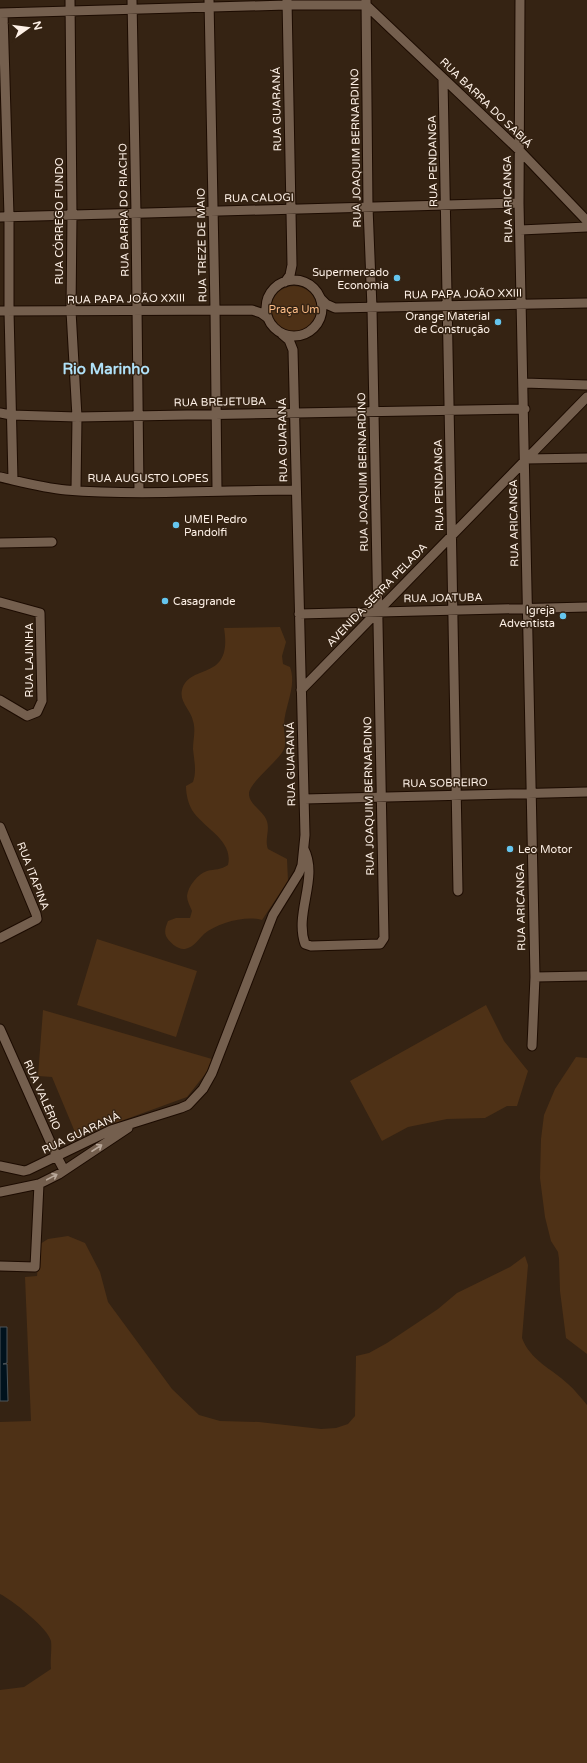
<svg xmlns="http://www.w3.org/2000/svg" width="587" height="1763" viewBox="0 0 587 1763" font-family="'Varela Round',sans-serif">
<rect width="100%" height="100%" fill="#352313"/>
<path fill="#4e3116" d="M271 309a23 23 0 1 1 46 0a23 23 0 1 1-46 0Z
M280 627 286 642 282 656 283 664 290 667C297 686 285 705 284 724 283 734 288 742 283 751 277 762 248 784 249 794 249 804 262 810 266 819 271 829 264 839 268 849L287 859 288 881 262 920C246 915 217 923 204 934 198 940 194 947 185 949 178 950 169 942 166 936 164 931 166 926 168 921L176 918H190L192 911C190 906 187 901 187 896 188 886 198 874 207 871 215 869 221 870 228 865 234 840 203 828 192 810 188 803 186 794 186 786L193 782C197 771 194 760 193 749 193 740 196 730 193 721 191 710 179 702 182 690 190 662 233 683 224 628Z
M97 939 197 971 176 1037 77 1005Z
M486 1005 504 1041 528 1071 517 1106H507L485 1118 447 1119 408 1127 382 1141 350 1081Z
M43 1010 212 1059 210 1068 187 1097 77 1137 52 1077 38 1076Z
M576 1057 587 1058V1354L566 1338 560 1291 559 1259 558 1252 551 1241 545 1217 540 1178 541 1139 544 1115 555 1089Z
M68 1236 85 1243 100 1272 108 1302 172 1389 199 1415 220 1421 259 1422 321 1429 336 1428 348 1424 355 1416 356 1356 369 1353 387 1343 438 1309 457 1293 510 1267 525 1256 528 1265 522 1338C530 1360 552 1369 568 1384 575 1390 581 1398 587 1405V1763H0V1690L24 1687 51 1669C50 1660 52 1649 51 1641 48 1628 12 1600 0 1594V1422L31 1421 25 1277 37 1276 40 1244 48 1239Z"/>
<path fill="#00121d" stroke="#4c555a" d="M0 1327H7V1363L3 1364H7L8 1401H0Z"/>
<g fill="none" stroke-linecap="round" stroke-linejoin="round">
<defs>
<path id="minor" d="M70 0 72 215 71 311 77 417 76 490
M132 0 136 213 139 491
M209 0 215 309 217 490
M520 0 519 203 535 977 532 1046
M366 5 520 151 587 221
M0 13 287 5H366
M3 13 9 216V311L13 480
M443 79 458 891
M0 217 519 203
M520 230 587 227
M266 308a28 28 0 1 1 56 0a28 28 0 1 1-56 0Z
M285 282 290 275 292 265 287 0
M321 299 326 304 335 308 587 303
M0 311 252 310 261 313 268 318
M524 383 587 385
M0 413 11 415 77 417 525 409
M526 459 587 458
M0 477C22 482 44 488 66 490 140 496 221 490 296 490
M0 543 52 542
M0 602 40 613 42 701 37 712 27 716 0 700
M299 614 587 607
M301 690 587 397
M304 799 587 792
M0 827 36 914 37 919 0 938
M304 849C319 878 294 913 305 944L311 946 380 944 384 938 372 308 368 207 366 0
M535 977 587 976
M0 1029 57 1157 64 1170
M0 1166 24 1171 28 1170 111 1130 181 1108 188 1105 203 1089 212 1073 273 915 299 873 302 865 305 835 293 350 289 340 282 334
M0 1192 39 1184 59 1174 128 1128
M0 1266 35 1267 39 1184"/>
</defs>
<use href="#minor" stroke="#1c0b00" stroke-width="11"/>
<use href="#minor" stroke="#745f4e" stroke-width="9"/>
</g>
<defs><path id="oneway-shaft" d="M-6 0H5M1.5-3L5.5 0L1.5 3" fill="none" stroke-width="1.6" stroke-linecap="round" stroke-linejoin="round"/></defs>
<g stroke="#b9a89a">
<use href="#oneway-shaft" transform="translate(97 1148) rotate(-33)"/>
<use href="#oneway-shaft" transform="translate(52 1177) rotate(-28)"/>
</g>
<g fill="#65c5ee" stroke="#352313" stroke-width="1.5">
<circle cx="397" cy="278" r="4"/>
<circle cx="498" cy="322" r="4"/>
<circle cx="176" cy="525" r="4"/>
<circle cx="165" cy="601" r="4"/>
<circle cx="563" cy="616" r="4"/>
<circle cx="510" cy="849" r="4"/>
</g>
<g text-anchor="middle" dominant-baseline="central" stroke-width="3" stroke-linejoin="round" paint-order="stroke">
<g font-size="11" fill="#fef1e7" stroke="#352313">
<text transform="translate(486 103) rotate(44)">RUA BARRA DO SABIÁ</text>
<text transform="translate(277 109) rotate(-91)">RUA GUARANÁ</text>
<text transform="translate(356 148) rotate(-91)">RUA JOAQUIM BERNARDINO</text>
<text transform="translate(433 161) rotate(-91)">RUA PENDANGA</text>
<text transform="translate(259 198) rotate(-1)">RUA CALOGI</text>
<text transform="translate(508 199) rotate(-91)">RUA ARICANGA</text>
<text transform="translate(124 210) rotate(-91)">RUA BARRA DO RIACHO</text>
<text transform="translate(59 221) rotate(-90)">RUA CÓRREGO FUNDO</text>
<text transform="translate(202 245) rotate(-91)">RUA TREZE DE MAIO</text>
<text transform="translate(463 294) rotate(-1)">RUA PAPA JOÃO XXIII</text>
<text transform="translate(126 299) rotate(-1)">RUA PAPA JOÃO XXIII</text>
<text transform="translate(220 402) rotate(-1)">RUA BREJETUBA</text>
<text transform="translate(283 440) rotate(-91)">RUA GUARANÁ</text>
<text transform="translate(363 472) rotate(-91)">RUA JOAQUIM BERNARDINO</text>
<text x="148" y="478">RUA AUGUSTO LOPES</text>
<text transform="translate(439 485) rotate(-91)">RUA PENDANGA</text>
<text transform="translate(514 523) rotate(-91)">RUA ARICANGA</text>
<text transform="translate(377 595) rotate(-46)">AVENIDA SERRA PELADA</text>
<text transform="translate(443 598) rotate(-1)">RUA JOATUBA</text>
<text transform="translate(29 660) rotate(-90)">RUA LAJINHA</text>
<text transform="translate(291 764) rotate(-91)">RUA GUARANÁ</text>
<text transform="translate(445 783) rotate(-1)">RUA SOBREIRO</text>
<text transform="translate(369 796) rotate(-91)">RUA JOAQUIM BERNARDINO</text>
<text transform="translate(33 876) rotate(69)">RUA ITAPINA</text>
<text transform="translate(521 907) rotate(-91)">RUA ARICANGA</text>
<text transform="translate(42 1095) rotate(66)">RUA VALÉRIO</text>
<text transform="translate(81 1133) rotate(-25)">RUA GUARANÁ</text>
</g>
<g font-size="11" fill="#fef1e7" stroke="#352313" text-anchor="end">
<text x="389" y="272">Supermercado<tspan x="389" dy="13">Economia</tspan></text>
<text x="490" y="316">Orange Material<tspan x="490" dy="13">de Construção</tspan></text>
<text x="184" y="519" text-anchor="start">UMEI Pedro<tspan x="184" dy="13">Pandolfi</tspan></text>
<text x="173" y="601" text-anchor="start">Casagrande</text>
<text x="555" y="610">Igreja<tspan x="555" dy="13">Adventista</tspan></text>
<text x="518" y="849" text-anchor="start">Leo Motor</text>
</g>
<g font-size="11" fill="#fbbc86" stroke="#352313">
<text x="294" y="309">Praça Um</text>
</g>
<g font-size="15" font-weight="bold" fill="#b0e1f8" stroke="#352313">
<text x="106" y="369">Rio Marinho</text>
</g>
</g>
<g transform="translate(28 28) rotate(76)" stroke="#352313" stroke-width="3" paint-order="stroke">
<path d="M0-3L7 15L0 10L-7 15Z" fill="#fef1e7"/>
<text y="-6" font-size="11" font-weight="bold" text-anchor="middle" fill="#fef1e7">N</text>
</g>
</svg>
